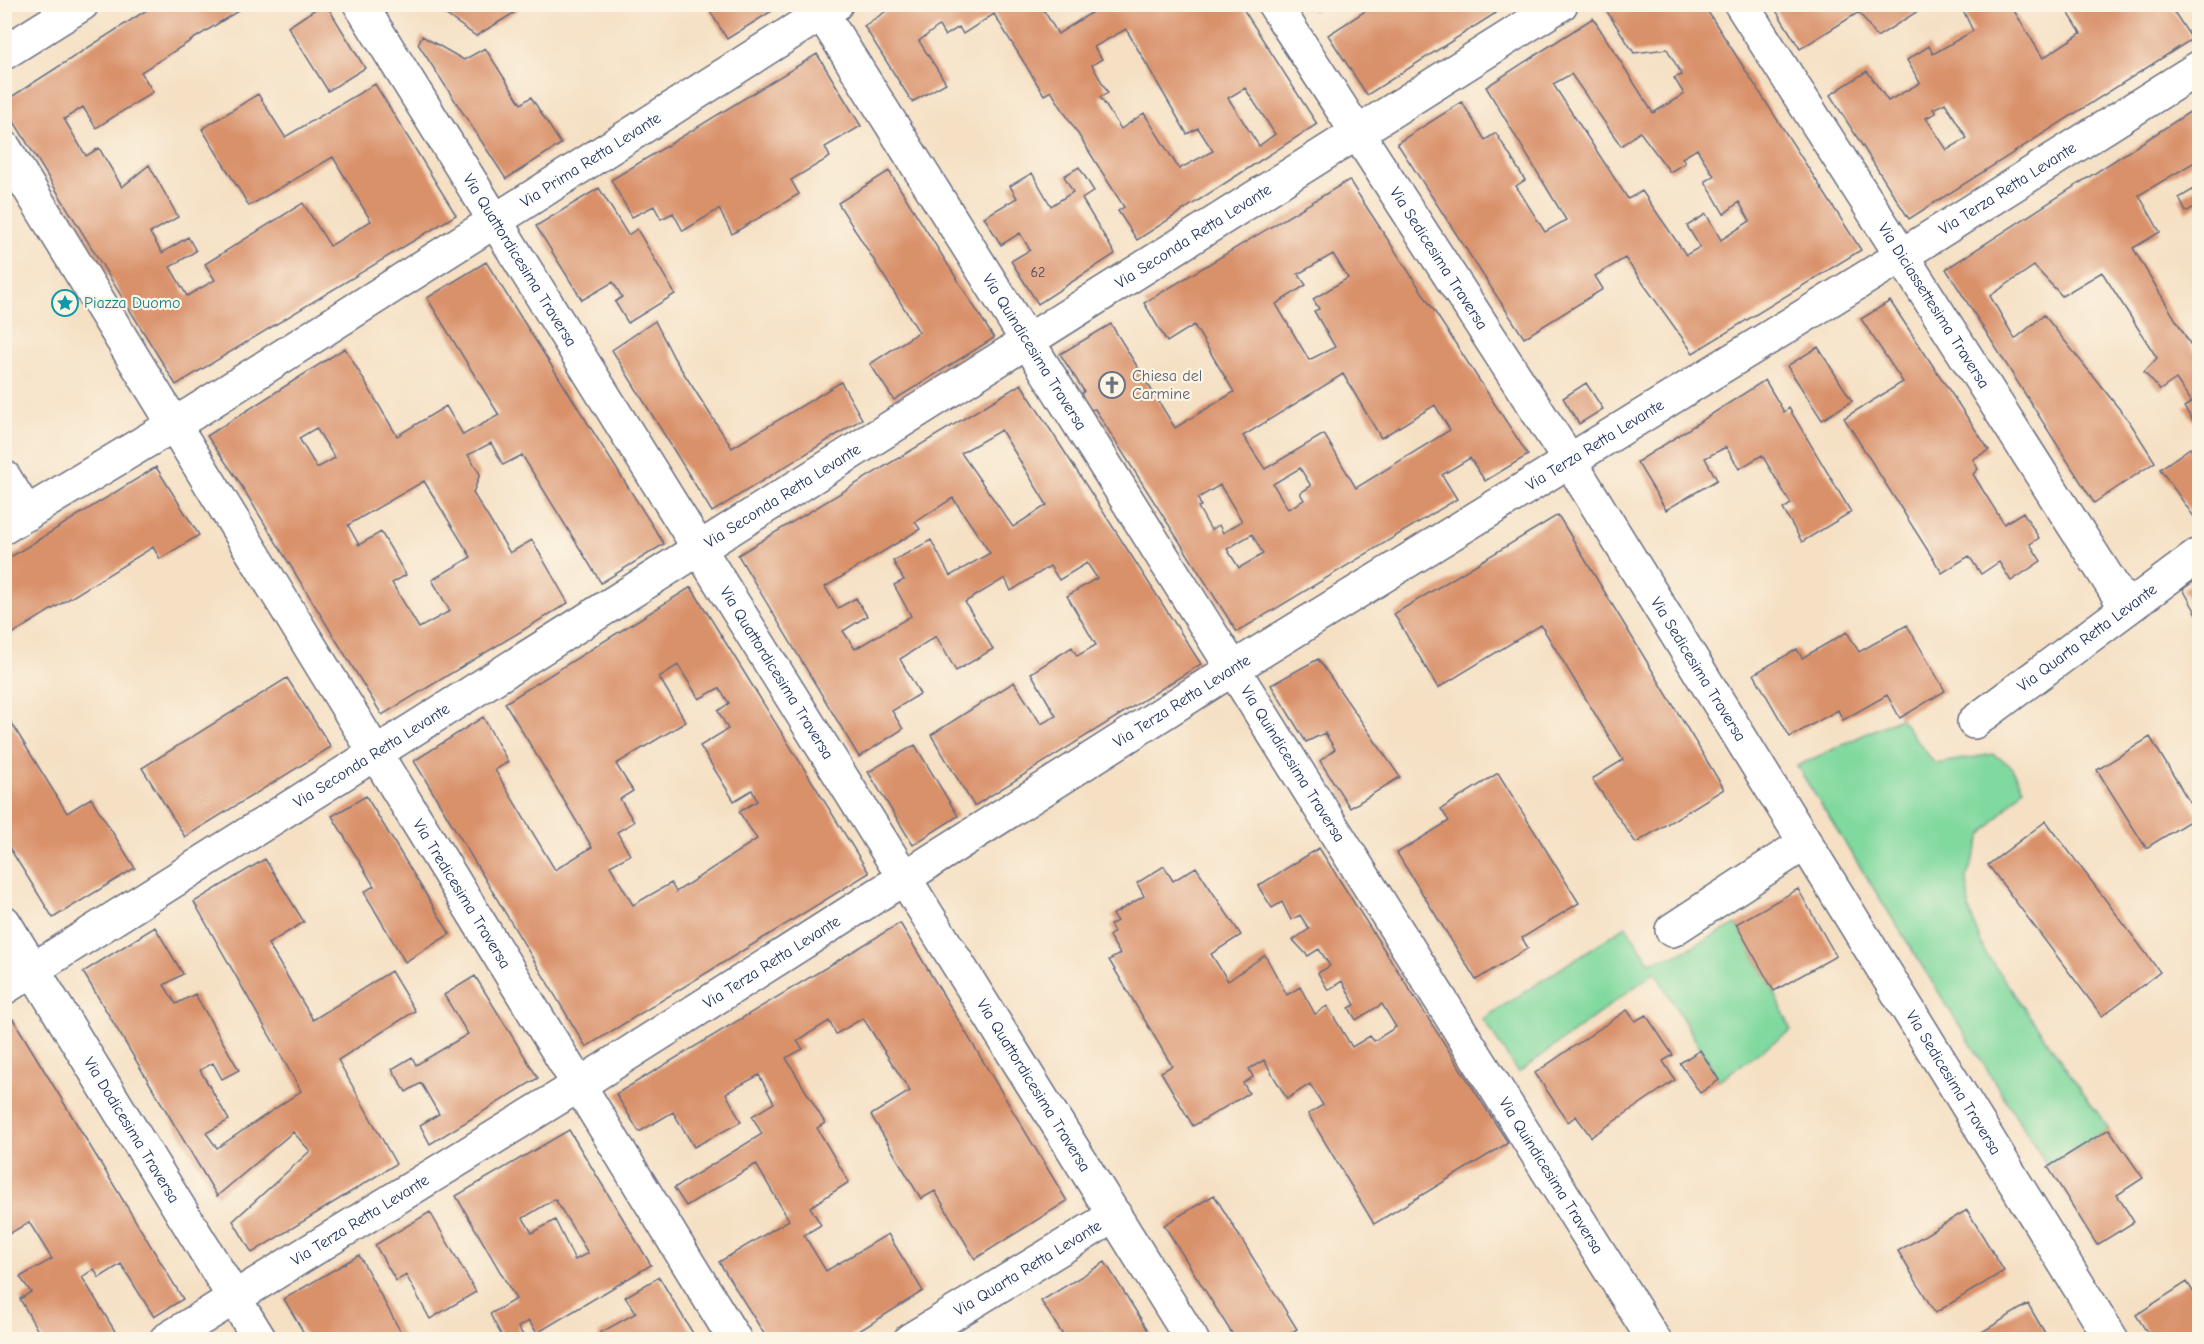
<svg xmlns="http://www.w3.org/2000/svg" width="2204" height="1344" viewBox="0 0 2204 1344" font-family="'Comic Neue',sans-serif">
<rect width="100%" height="100%" fill="#fcf5e5"/>
<filter id="ink" filterUnits="userSpaceOnUse"><feTurbulence type="fractalNoise" baseFrequency=".0167" numOctaves="2"/><feDisplacementMap in="SourceGraphic" scale="12" xChannelSelector="R" yChannelSelector="G"/><feConvolveMatrix kernelMatrix="1 2 1 2 8 2 1 2 1" color-interpolation-filters="sRGB"/></filter>
<filter id="wash" filterUnits="userSpaceOnUse"><feTurbulence type="fractalNoise" baseFrequency=".008" numOctaves="4" result="noise"/><feDisplacementMap in="SourceGraphic" scale="24" xChannelSelector="R" yChannelSelector="G"/><feGaussianBlur stdDeviation="1.35" result="paint"/><feColorMatrix in="noise" values="0 0 0 0 0 0 0 0 0 0 0 0 0 0 0 0 0 1.4 0 .05"/><feComposite in="paint" operator="in"/></filter>
<g filter="url(#wash)">
<rect width="100%" height="100%" fill="#f5e0c4"/>
<path fill="#80d99e" stroke="#4e847e" stroke-width="1.5" d="M1900 718 1935 764 1993 754 2010 765 2024 788 1982 835 1967 876 1969 910 1984 951 2109 1129 2048 1167 1797 766Z
M1736 924 1774 991 1791 1030 1719 1080 1655 972 1518 1073 1483 1019 1626 926 1649 962 1676 955Z"/>
<g id="blocks">
<path fill="#d9916b" fill-rule="evenodd" d="M156 4H249L141 72 153 92 96 128 83 107 64 119 86 156 99 148 122 187 149 165 178 217 150 233 162 253 188 237 196 251 170 267 187 296 215 280 205 264 303 203 330 246 371 221 333 157 249 206 202 129 258 94 285 137 375 84 456 215 176 385 5 107V101Z
M323 4H326L365 68 328 91 288 27Z
M431 4H521L517 11 476 36Z
M715 4H783L727 39 708 8Z
M897 4H1040L1058 34 1105 4H1240L1317 124 1137 240 1118 211 1124 207 1051 91 1044 95 994 14 963 34 959 27 945 36 939 26 919 41 946 83 912 102 864 26ZM1126 29 1187 134 1198 128 1213 151 1179 169 1144 113 1121 129 1100 97 1108 93 1092 65 1102 59 1094 47ZM1245 88 1275 134 1259 146 1228 98Z
M1309 4H1326L1313 12Z
M1376 4H1429L1433 12 1447 4H1510L1367 95 1328 35Z
M1614 4H1703L1861 250 1693 353 1625 258 1595 276 1603 289 1524 338 1397 143 1462 102 1485 140 1496 133 1525 180 1516 186 1545 232 1566 220 1486 87 1593 18 1653 113 1684 94 1674 78 1682 75 1667 49 1634 53 1606 10ZM1571 74 1621 146 1640 132 1670 172 1685 163 1682 158 1697 149 1714 176 1705 181 1724 214 1739 202 1750 221 1721 240 1706 214 1687 226 1700 247 1686 255 1642 191 1628 199 1553 84Z
M1772 4H1929L1877 37 1859 12 1800 49Z
M1960 4H2010L2043 58 2081 33 2063 4H2169L2192 39 1909 219 1830 95 1867 71 1888 101 1920 83 1907 60 1929 46 1933 54 1973 31ZM1945 103 1967 138 1947 150 1926 118 1936 113 1933 109Z
M422 36 464 60 485 48 521 104 531 97 561 144 506 179 418 44Z
M817 54 861 126 825 147 830 157 791 180 799 194 732 234 719 209 683 231 673 213 661 219 654 206 632 217 611 180Z
M2199 106V162L2198 160 2139 195 2160 232 2133 248 2199 359V430L2184 407 2192 402 2176 379 2160 390 2144 372 2157 358 2102 272 2062 296 2034 266 1990 296 2015 339 2044 315 2129 421 2155 462 2094 503 1946 269Z
M1079 167 1094 191 1082 199 1115 254 1038 304 1011 261 1030 250 1020 233 1001 245 984 217 1017 198 1010 186 1032 173 1051 206 1073 192 1064 176Z
M889 171 994 338 894 400 870 364 919 332 838 203Z
M1349 180 1528 455 1485 481 1470 458 1442 475 1457 499 1237 632 1095 409 1089 410 1080 396 1084 391 1060 354 1111 324 1175 428 1234 392 1194 325 1167 342 1144 303ZM1333 254 1348 278 1313 299 1319 309 1314 311 1335 347 1309 360 1276 304 1306 285 1298 274ZM1343 374 1381 438 1435 405 1450 430 1356 488 1324 434 1265 469 1243 436ZM1300 468 1311 486 1300 493 1304 500 1288 509 1273 484ZM1220 485 1242 521 1223 533 1219 525 1211 530 1198 507 1201 506 1198 498ZM1252 534 1263 554 1239 568 1227 549Z
M2199 186V204L2186 212 2179 198Z
M599 188 628 235 637 229 675 294 628 323 615 302 622 297 613 282 582 300 536 226Z
M486 262 664 544 601 583 522 455 503 465 491 443 468 455 480 474 473 493 510 553 532 540 568 603 382 715 236 477 207 436 345 348 397 436 446 406 463 435 499 415 427 298ZM316 428 335 458 317 468 299 438ZM424 481 471 557 432 580 450 611 419 628 392 583 406 575 381 532 359 545 348 525Z
M1890 301 1989 450 1973 459 1978 469 1973 474 1984 492 2004 524 2023 512 2039 538 2030 544 2041 561 2011 581 1999 562 1981 574 1969 556 1942 573 1844 418 1903 382 1861 319Z
M655 321 674 358 732 448 841 382 862 419 712 512 612 350Z
M1818 347 1852 401 1822 420 1787 366Z
M1765 380 1784 412 1789 408 1851 512 1802 542 1783 509 1791 504 1762 455 1739 469 1726 447 1705 458 1717 480 1666 510 1637 462Z
M1586 383 1603 409 1579 424 1563 398Z
M1021 384 1201 664 974 806 931 735 1014 682 1041 724 1056 716 1031 673 1072 647 1077 656 1096 645 1067 596 1097 578 1087 563 1059 580 1050 566 1011 591 1005 578 965 602 993 649 956 671 936 636 900 659 920 694 892 711 903 729 859 757 738 555ZM1001 430 1047 505 1013 527 961 453ZM953 498 990 553 950 576 931 540 893 561 904 580 894 585 911 616 855 649 843 631 867 616 856 598 838 608 825 587 920 529 915 522Z
M2190 448 2199 461V524L2160 469Z
M156 467 199 535 160 559 153 547 4 639V561Z
M1558 515 1724 789 1636 843 1592 779 1623 760 1541 625 1438 688 1394 614Z
M2199 578V618L2183 589Z
M691 587 869 873 586 1047 414 761 483 717 508 762 495 770 555 870 592 847 505 703ZM678 665 699 699 719 688 729 703 718 711 728 729 700 746 734 801 752 790 757 801 739 812 757 839 676 892 671 883 633 905 610 866 630 855 617 832 634 822 620 799 633 791 616 764 686 722 659 677Z
M1907 625 1945 691 1900 718 1887 695 1843 720 1838 710 1790 737 1754 674 1797 649 1802 658 1847 632 1859 652Z
M1318 659 1400 777 1350 808 1320 761 1335 749 1325 733 1306 742 1271 685Z
M287 678 331 747 185 837 142 768Z
M4 711 67 813 91 798 135 868 53 918 4 839Z
M2150 737 2198 816 2146 848 2097 770Z
M915 745 958 816 913 845 868 772Z
M1498 773 1579 903 1522 938 1528 948 1476 980 1397 853 1449 821 1441 809Z
M366 796 450 934 405 962 364 892 374 886 332 816Z
M2046 821 2160 972 2102 1016 1988 865Z
M1319 848 1508 1143 1374 1224 1308 1114 1323 1105 1310 1084 1287 1099 1264 1060 1249 1069 1253 1077 1243 1083 1249 1093 1193 1126 1161 1072 1172 1066 1109 960 1120 954 1109 936 1114 932 1110 925 1117 921 1112 915 1144 896 1137 883 1164 866 1173 881 1196 867 1241 935 1211 954 1228 981 1265 955 1287 995 1300 987 1315 1014 1327 1006 1352 1047 1370 1036 1374 1041 1396 1027 1382 1004 1356 1020 1349 1008 1355 1005 1342 981 1328 990 1318 973 1330 966 1319 949 1308 956 1293 940 1309 929 1300 915 1291 920 1282 902 1272 908 1258 886Z
M265 859 304 922 268 944 313 1020 391 971 415 1011 338 1060 396 1164 252 1253 233 1221 310 1151 293 1132 217 1196 83 972 155 927 183 974 164 985 176 1004 195 994 239 1070 222 1079 213 1063 200 1070 229 1120 206 1133 217 1148 301 1091 194 902Z
M1798 889 1836 956 1774 991 1736 924Z
M900 923 1067 1201 975 1259 935 1191 921 1199 871 1115 910 1091 863 1018 836 1034 829 1021 797 1041 803 1049 786 1058 825 1123 817 1128 849 1182 810 1207 821 1225 804 1235 826 1271 888 1234 923 1291 845 1340H768L719 1262 789 1220 756 1164 686 1206 674 1188 762 1134 752 1116 774 1103 759 1075 726 1093 741 1122 694 1147 673 1112 639 1132 616 1094Z
M475 976 538 1078 430 1144 420 1125 439 1114 421 1083 406 1092 392 1069 412 1057 416 1065 468 1034 444 995Z
M1627 1010 1635 1021 1646 1015 1673 1055 1663 1061 1675 1080 1591 1137 1576 1116 1568 1122 1535 1073Z
M13 1019 183 1299 154 1317 121 1264 99 1278 94 1269 82 1277 119 1338 117 1340H43L20 1299 31 1292 20 1277 52 1259 29 1222 4 1237V1024Z
M1700 1050 1719 1080 1700 1093 1680 1063Z
M2109 1129 2143 1178 2117 1195 2134 1222 2097 1245 2048 1167Z
M569 1130 651 1265 537 1333 529 1321 518 1327 526 1340H504L490 1314 516 1299 456 1196ZM555 1199 588 1253 575 1260 555 1220 532 1233 523 1218Z
M1214 1195 1297 1329 1280 1340H1236L1164 1225Z
M1967 1210 2004 1271 1935 1313 1898 1251Z
M430 1212 476 1292 430 1319 406 1275 396 1281 375 1245Z
M359 1255 405 1340H308L284 1299Z
M1105 1262 1139 1316 1154 1340H1066L1041 1301Z
M659 1277 697 1340H602L598 1334 636 1313 625 1297Z
M2187 1282 2199 1301V1340H2152L2136 1315Z
M2028 1304 2049 1340H1969Z"/>
</g>
</g>
<g filter="url(#ink)">
<use href="#blocks" fill-opacity="0" stroke="#676d82" stroke-width="1.5"/>
<g fill="none" stroke-linecap="round" stroke-linejoin="round">
<defs>
<g id="minor">
<path id="s1" d="M360 4 1192 1340"/>
<path id="s2" d="M816 4 1654 1340"/>
<path id="s3" d="M1274 4 1569 460 2112 1340"/>
<path id="s4" d="M1741 4 2126 607"/>
<path d="M4 53 82 4"/>
<path id="s5" d="M4 147 735 1340"/>
<path d="M4 477 27 514"/>
<path id="s6" d="M4 527 193 413 836 4"/>
<path id="s7" d="M1974 722 2200 554"/>
<path id="s8" d="M4 922 260 1340"/>
<path d="M1672 930 1805 843"/>
<path id="s9" d="M4 988 1561 4"/>
<path id="s10" d="M166 1340 579 1085 1234 668 1901 256 2200 67"/>
<path id="s11" d="M910 1340 1115 1215"/>
</g>
</defs>
<use href="#minor" stroke="#676d82" stroke-width="36"/>
<use href="#minor" stroke="#fff" stroke-width="33"/>
</g>
</g>
<defs>
<symbol id="sight-ring" viewBox="-11 -11 22 22"><circle r="9.5" fill="#fcf5e5" stroke="#0f9aa8" stroke-width="1.5"/><path d="M0-6L1.8-2.2L6-1.7L2.9 1.2L3.7 5.4L0 3.3L-3.7 5.4L-2.9 1.2L-6-1.7L-1.8-2.2Z" fill="#0f9aa8"/></symbol>
<symbol id="church-ring" viewBox="-11 -11 22 22"><circle r="9.5" fill="#fcf5e5" stroke="#6b7280" stroke-width="1.5"/><path d="M-1.2-6h2.4v3.5h3.3v2.4h-3.3V6h-2.4V-.1h-3.3v-2.4h3.3Z" fill="#6b7280"/></symbol>
</defs>
<g fill-rule="evenodd">
<use href="#sight-ring" x="50" y="288" width="30" height="30"/>
<use href="#church-ring" x="1097" y="370" width="30" height="30"/>
</g>
<g text-anchor="middle" dominant-baseline="central" stroke-width="4.5" stroke-linejoin="round" paint-order="stroke">
<g font-size="14" fill="#4a4861">
<text x="1038" y="272">62</text>
</g>
<g font-size="16" fill="#1b2f5e" stroke="#fcf5e5">
<text stroke="none"><textPath href="#s6" startOffset="692">Via Prima Retta Levante</textPath></text>
<text stroke="none"><textPath href="#s10" startOffset="2172">Via Terza Retta Levante</textPath></text>
<text stroke="none"><textPath href="#s9" startOffset="1407">Via Seconda Retta Levante</textPath></text>
<text stroke="none"><textPath href="#s3" startOffset="303">Via Sedicesima Traversa</textPath></text>
<text stroke="none"><textPath href="#s1" startOffset="302">Via Quattordicesima Traversa</textPath></text>
<text stroke="none"><textPath href="#s4" startOffset="358">Via Diciassettesima Traversa</textPath></text>
<text stroke="none"><textPath href="#s2" startOffset="411">Via Quindicesima Traversa</textPath></text>
<text stroke="none"><textPath href="#s10" startOffset="1686">Via Terza Retta Levante</textPath></text>
<text stroke="none"><textPath href="#s9" startOffset="921">Via Seconda Retta Levante</textPath></text>
<text stroke="none"><textPath href="#s7" startOffset="141">Via Quarta Retta Levante</textPath></text>
<text stroke="none"><textPath href="#s3" startOffset="789">Via Sedicesima Traversa</textPath></text>
<text stroke="none"><textPath href="#s1" startOffset="788">Via Quattordicesima Traversa</textPath></text>
<text stroke="none"><textPath href="#s10" startOffset="1200">Via Terza Retta Levante</textPath></text>
<text stroke="none"><textPath href="#s9" startOffset="435">Via Seconda Retta Levante</textPath></text>
<text stroke="none"><textPath href="#s2" startOffset="897">Via Quindicesima Traversa</textPath></text>
<text stroke="none"><textPath href="#s5" startOffset="876">Via Tredicesima Traversa</textPath></text>
<text stroke="none"><textPath href="#s10" startOffset="714">Via Terza Retta Levante</textPath></text>
<text stroke="none"><textPath href="#s3" startOffset="1275">Via Sedicesima Traversa</textPath></text>
<text stroke="none"><textPath href="#s1" startOffset="1274">Via Quattordicesima Traversa</textPath></text>
<text stroke="none"><textPath href="#s8" startOffset="244">Via Dodicesima Traversa</textPath></text>
<text stroke="none"><textPath href="#s2" startOffset="1383">Via Quindicesima Traversa</textPath></text>
<text stroke="none"><textPath href="#s10" startOffset="228">Via Terza Retta Levante</textPath></text>
<text stroke="none"><textPath href="#s11" startOffset="138">Via Quarta Retta Levante</textPath></text>
</g>
<g font-size="16" fill="#0d838f" stroke="#fcf5e5" text-anchor="start">
<text x="84" y="303">Piazza Duomo</text>
</g>
<g font-size="16" fill="#5b616d" stroke="#fcf5e5" text-anchor="start">
<text x="1132" y="376">Chiesa del<tspan x="1132" dy="18">Carmine</tspan></text>
</g>
</g>
<rect width="2204" height="1344" fill="none" stroke="#fcf5e5" stroke-width="24"/>
</svg>
